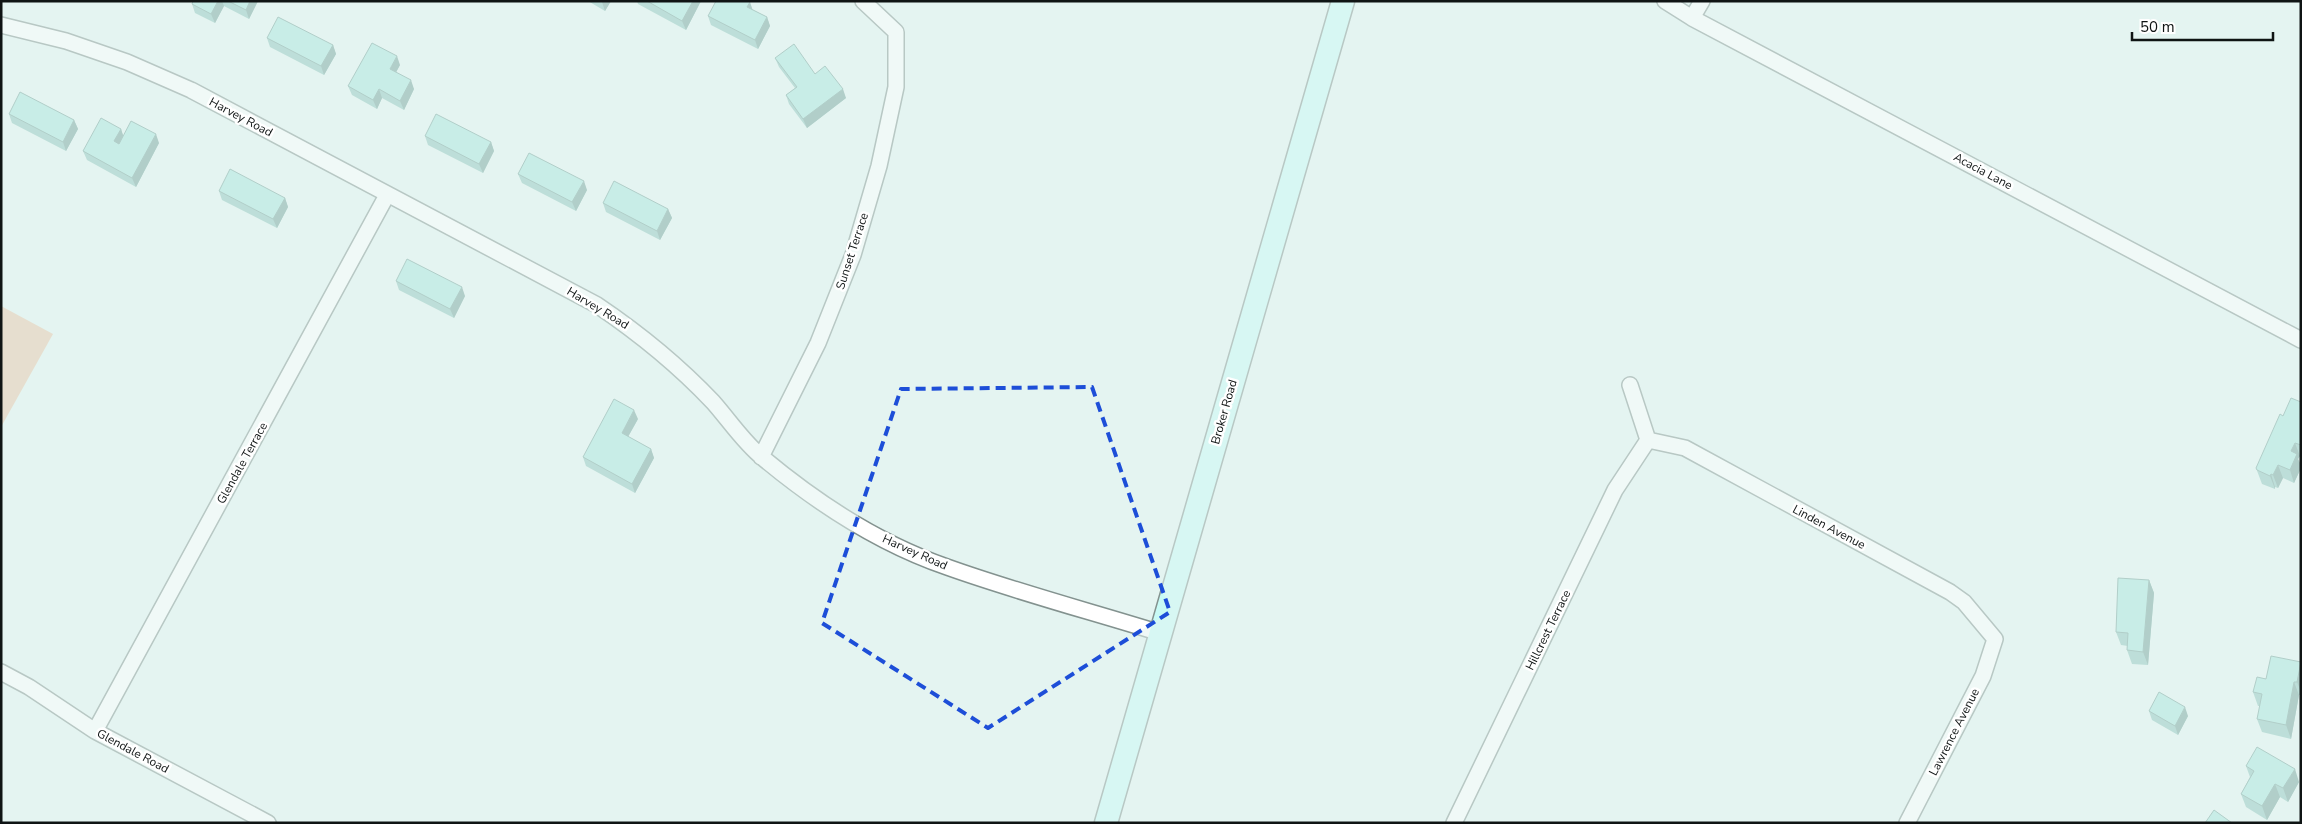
<svg xmlns="http://www.w3.org/2000/svg" width="2302" height="824" viewBox="0 0 2302 824" font-family="'Nunito Sans',sans-serif">
<rect width="100%" height="100%" fill="#e4f4f1"/>
<path fill="#e9c4a6" d="M1 306 53 334 1 427Z"/>
<g fill="none" stroke-linecap="round" stroke-linejoin="round">
<defs>
<path id="street" d="M1665 1 1692 18 2301 340
M1692 18 1702 1
M1 25 66 41 127 62 191 90 597 305C640 334 677 364 713 402 729 420 744 443 763 458 817 503 880 544 947 567 1017 592 1089 611 1160 633
M1630 385 1648 440
M1648 440 1685 448 1950 592 1964 602 1995 639 1983 676 1907 823
M761 457 818 343 853 255 879 166 896 87V32L863 1
M1 672 29 687 95 731 268 823
M95 731 387 195
M1454 823 1615 490 1648 440"/>
<path id="secondary" d="M1106 823 1343 1"/>
</defs>
<use href="#street" stroke="#83928f" stroke-width="18"/>
<use href="#secondary" stroke="#83928f" stroke-width="25"/>
<use href="#street" stroke="#fff" stroke-width="15"/>
<use href="#secondary" stroke="#c8faf5" stroke-width="22"/>
</g>
<path fill="#8fc4bc" d="M193 1H258L249 19 224 6 215 23 195 13 192 4Z
M588 1H611L605 11Z
M637 1H701L686 30 638 4Z
M752 9 767 17 770 26 758 49 711 25 708 16Z
M267 38 333 45 336 54 324 75 270 47Z
M775 58 815 74 846 98 807 128 789 104 786 95 795 88 779 67Z
M400 65 396 72 414 89 404 110 382 98 377 109 352 95 348 86Z
M9 114 74 120 78 129 66 151 12 123Z
M121 129 123 136 159 143 136 187 87 160 83 151Z
M425 136 491 142 494 151 483 173 428 145Z
M518 174 587 190 576 211 522 183Z
M219 191 285 198 288 207 277 228 222 200Z
M603 203 668 209 672 218 660 240 606 212Z
M396 281 465 296 454 318 399 290Z
M2301 402V456H2300L2298 459 2301 465V468L2294 483 2283 478 2278 488 2275 487V489L2262 484 2256 468 2283 416Z
M638 419 628 437 651 449 654 458 635 493 586 466 583 457Z
M2149 580 2154 593 2148 665 2132 664 2127 650 2128 646 2121 645 2116 632Z
M2301 662V695H2299L2291 739 2262 732 2257 719 2260 706H2258L2253 692Z
M2149 711 2188 716 2178 735 2152 720Z
M2246 766 2299 782 2288 802 2280 797 2267 820 2246 807 2241 794 2250 777Z"/>
<path fill="#74a099" d="M218 1H222L224 6 215 23 211 14Z
M250 1H258L249 19 246 10Z
M602 1H611L605 11 602 2Z
M693 1H701L686 30 682 21Z
M750 2 753 11 747 7Z
M767 17 770 26 758 49 755 40Z
M333 45 336 54 324 75 321 66Z
M397 56 400 65 393 78 390 69Z
M411 80 414 89 404 110 400 101Z
M379 89 382 98 377 109 373 100Z
M843 89 846 98 807 128 803 119Z
M74 120 78 129 66 151 63 142Z
M121 129 124 138 117 150 114 141Z
M156 134 159 143 136 187 132 178Z
M491 142 494 151 483 173 479 164Z
M584 181 587 190 576 211 572 202Z
M285 198 288 207 277 228 273 219Z
M668 209 672 218 660 240 657 231Z
M462 287 465 296 454 318 450 309Z
M634 410 638 419 625 442 622 433Z
M2295 443 2300 456 2298 459 2301 465V468L2294 483 2290 470 2291 451Z
M651 449 654 458 635 493 632 484Z
M2278 465 2283 478 2278 488 2273 475Z
M2271 474 2275 487V489L2270 476Z
M2149 580 2154 593 2148 665 2143 652Z
M2301 665V692L2297 682Z
M2294 682 2299 695 2291 739 2286 725Z
M2185 707 2188 716 2178 735 2175 726Z
M2295 769 2299 782 2288 802 2283 788Z
M2275 784 2280 797 2267 820 2262 806Z"/>
<path fill="#a6e4db" stroke="#74a099" d="M193 1H218L211 14 192 4Z
M228 1H250L246 10Z
M647 1H693L682 21Z
M716 1H749L750 2 747 7 767 17 755 40 708 16Z
M278 17 333 45 321 66 267 38Z
M372 43 397 56 390 69 411 80 400 101 379 89 373 100 348 86Z
M794 44 815 74 825 66 843 89 803 119 786 95 797 87 775 58Z
M20 92 74 120 63 142 9 114Z
M436 114 491 142 479 164 425 136Z
M101 118 121 129 114 141 119 144 131 121 156 134 132 178 83 151Z
M529 153 584 181 572 202 518 174Z
M230 169 285 198 273 219 219 191Z
M614 181 668 209 657 231 603 203Z
M407 259 462 287 450 309 396 281Z
M2291 398 2301 402V445L2295 443 2291 451 2297 454 2290 470 2278 465 2273 475 2271 474 2270 476 2257 470 2256 468 2280 414 2283 416Z
M614 399 634 410 622 433 651 449 632 484 583 457Z
M2118 578 2149 580 2143 652 2127 650 2128 633 2116 632Z
M2271 656 2301 662 2297 682H2294L2286 725 2257 719 2262 694 2253 692 2257 677 2266 679Z
M2159 692 2185 707 2175 726 2149 711Z
M2257 747 2295 769 2283 788 2275 784 2262 806 2241 794 2254 771 2246 766Z
M2214 810 2232 823H2205Z"/>
<path d="M0 0H2302V824H0ZM1092 387 1170 612 988 728 822 623 901 389Z" fill="#e4f4f1" fill-opacity=".55" fill-rule="evenodd"/>
<path fill="none" stroke="#1d4ed8" stroke-width="4" stroke-dasharray="10 6" stroke-linejoin="round" d="M1092 387 1170 612 988 728 822 623 901 389Z"/>
<g text-anchor="middle" dominant-baseline="central" stroke-width="5" stroke-linejoin="round" paint-order="stroke">
<g font-size="12" fill="#0f1414" stroke="#fff">
<text transform="translate(241 117) rotate(28)">Harvey Road</text>
<text transform="translate(1983 171) rotate(28)">Acacia Lane</text>
<text transform="translate(852 251) rotate(-72)">Sunset Terrace</text>
<text transform="translate(598 308) rotate(31)">Harvey Road</text>
<text transform="translate(1224 412) rotate(-74)">Broker Road</text>
<text transform="translate(242 463) rotate(-61)">Glendale Terrace</text>
<text transform="translate(1829 527) rotate(28)">Linden Avenue</text>
<text transform="translate(915 552) rotate(24)">Harvey Road</text>
<text transform="translate(1548 630) rotate(-64)">Hillcrest Terrace</text>
<text transform="translate(1954 732) rotate(-63)">Lawrence Avenue</text>
<text transform="translate(133 751) rotate(28)">Glendale Road</text>
</g>
</g>
<rect width="2302" height="824" fill="none" stroke="#0f1414" stroke-width="5"/>
<path d="M2132 32v8h141v-8" fill="none" stroke="#0f1414" stroke-width="2.5"/>
<text x="2140" y="32" font-size="15" fill="#0f1414" stroke="#ffffff" stroke-width="4" paint-order="stroke">50 m</text>
</svg>
